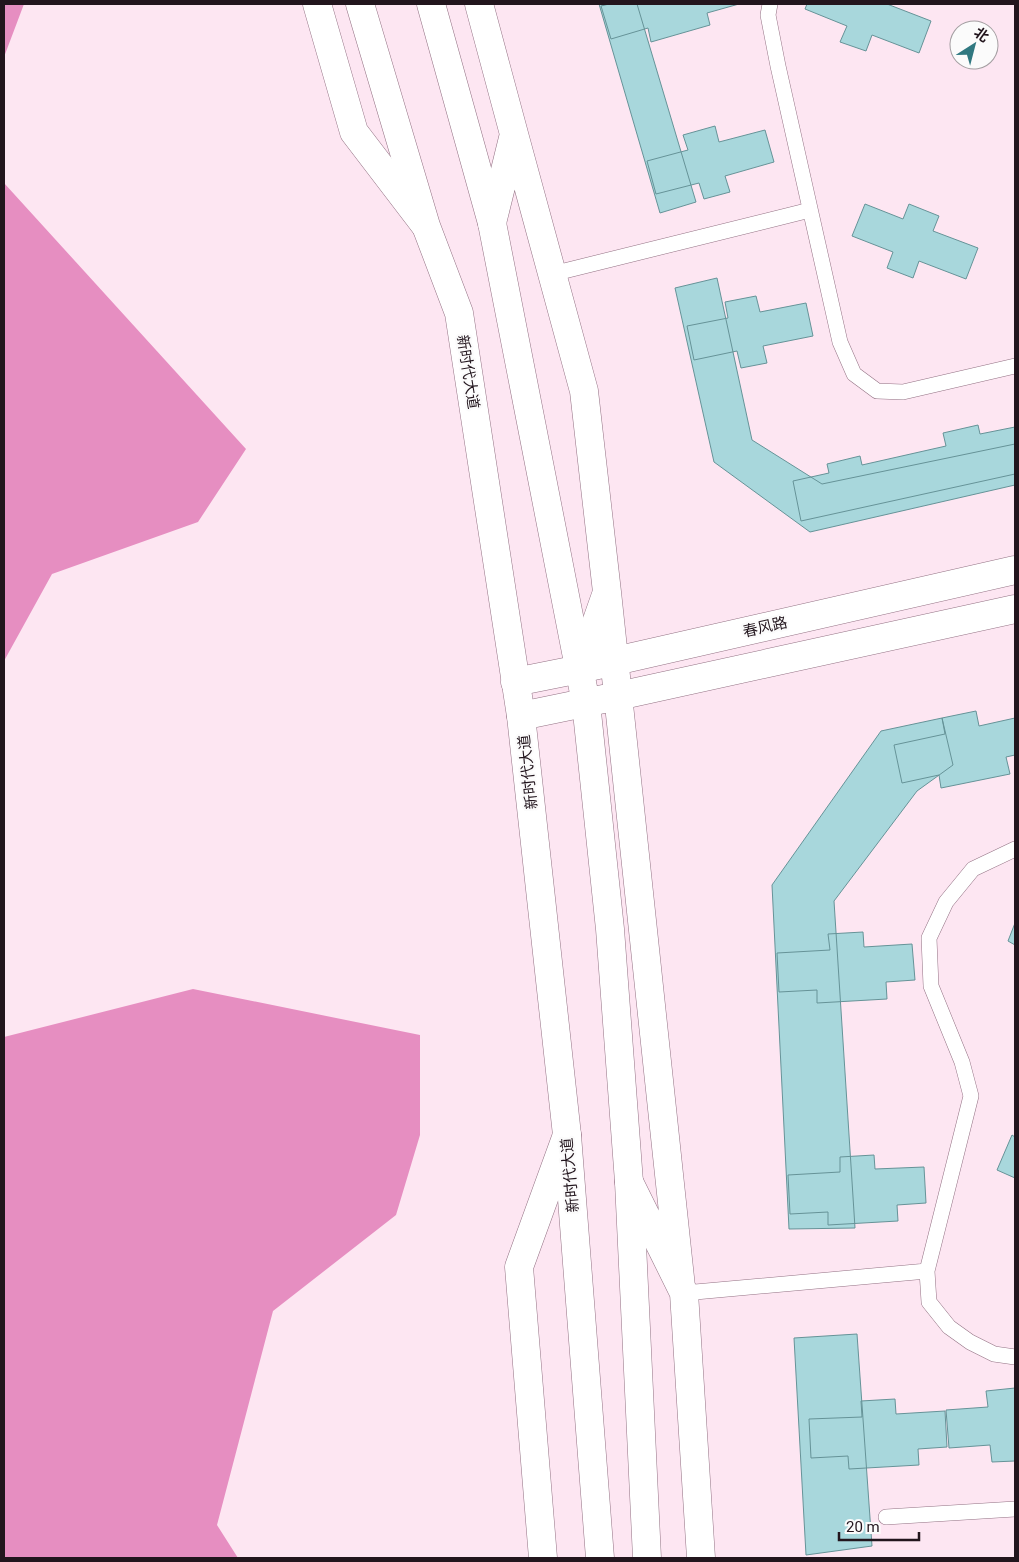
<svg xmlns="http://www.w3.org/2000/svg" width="1019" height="1562" viewBox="0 0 1019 1562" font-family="Roboto,'Noto Sans SC',sans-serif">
<rect width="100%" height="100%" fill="#fde6f2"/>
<path fill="#e68ec1" d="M4 4H24L4 57Z
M4 183 246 449 198 522 52 574 4 661Z
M193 989 420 1035V1135L396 1215 273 1311 217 1525 238 1558H4V1037Z"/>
<path fill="#a8d7dc" stroke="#669398" d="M599 4H637L696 202 660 213Z
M609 4H739L707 13 710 25 651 42 648 28 611 39 601 6Z
M807 4H887L931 21 919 53 872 35 866 51 840 42 847 26 805 9Z
M715 126 719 142 765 130 774 162 725 176 730 192 704 199 699 183 656 194 647 161 688 150 683 135Z
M865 204 903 219 909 204 939 216 933 231 978 248 966 279 919 261 913 278 887 268 893 252 852 236Z
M717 278 752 440 822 484 1015 444V485L810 532 714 462 675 288Z
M756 296 760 312 806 303 813 336 763 346 767 363 741 368 737 351 694 360 687 326 728 318 725 302Z
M978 425 980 434 1015 427V474L801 521 793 481 829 473 827 464 860 456 862 465 946 446 943 433Z
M976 711 979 726 1015 718V755L1006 757 1010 774 941 788 939 775 902 783 894 745 945 734 942 718Z
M942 718 953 765 917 791 834 901 855 1228 789 1229 772 885 881 731Z
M1015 923V945L1008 941Z
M863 932 864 947 912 944 915 980 886 982 887 999 817 1003V990L779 992 777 953 830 950 828 934Z
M1012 1135 1015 1137V1178L997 1170Z
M874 1155 875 1169 924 1167 926 1203 897 1205 898 1221 828 1225V1212L790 1214 788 1175 840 1172V1157Z
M857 1334 872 1546 806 1555 794 1338Z
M1015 1388V1461L992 1462 990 1445 949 1448 946 1410 988 1407 986 1391Z
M895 1399 896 1414 945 1411 947 1447 918 1449 919 1465 849 1469 848 1456 811 1458 809 1419 862 1417 861 1401Z"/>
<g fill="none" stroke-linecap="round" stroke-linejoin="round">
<defs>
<path id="lane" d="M770 4 768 15 778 66 840 342 854 374 877 391 903 392 1015 366
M552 274 810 210
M1015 849 973 869 946 902 929 938 931 986 962 1062 971 1096 927 1271 929 1302 949 1327 970 1342 994 1354 1015 1357
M684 1293 927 1271
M886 1517 1015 1509"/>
<path id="secondary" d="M317 4 354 132 425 225
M479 4 514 134 492 223
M514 134 584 391 607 592 580 669
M607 592 681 1287
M515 682 580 669 1015 570
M521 716 618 696 1015 609
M629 1182 684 1293 701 1558
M543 1558 519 1267 567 1135"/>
<path id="primary" d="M360 4 426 226 459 313 521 716 567 1135 600 1558
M431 4 492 223 586 703 610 929 629 1182 647 1558"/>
</defs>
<use href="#lane" stroke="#937284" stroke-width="16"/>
<use href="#secondary" stroke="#937284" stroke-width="29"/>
<use href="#primary" stroke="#937284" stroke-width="29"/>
<use href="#lane" stroke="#fff" stroke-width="15"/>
<use href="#secondary" stroke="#fff" stroke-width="28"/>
<use href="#primary" stroke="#fff" stroke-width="28"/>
</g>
<g text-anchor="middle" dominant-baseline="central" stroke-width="4.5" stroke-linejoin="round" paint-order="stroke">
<g font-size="15" fill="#22151d" stroke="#fbfbfb">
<text transform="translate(468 372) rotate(81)">新时代大道</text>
<text transform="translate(765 627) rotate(-13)">春风路</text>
<text transform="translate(528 772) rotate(-96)">新时代大道</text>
<text transform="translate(570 1175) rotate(-95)">新时代大道</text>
</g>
</g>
<rect width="1019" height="1562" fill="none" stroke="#22151d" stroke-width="10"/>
<g transform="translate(974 45) rotate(36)"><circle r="24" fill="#fbfbfb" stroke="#a49fa2"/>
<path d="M0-4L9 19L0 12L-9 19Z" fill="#307880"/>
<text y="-8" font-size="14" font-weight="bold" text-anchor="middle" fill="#22151d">北</text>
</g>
<path d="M839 1532v8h80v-8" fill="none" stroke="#22151d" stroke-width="2.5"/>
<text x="846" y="1532" font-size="15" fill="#22151d" stroke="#fbfbfb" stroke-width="4" paint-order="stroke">20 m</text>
</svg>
